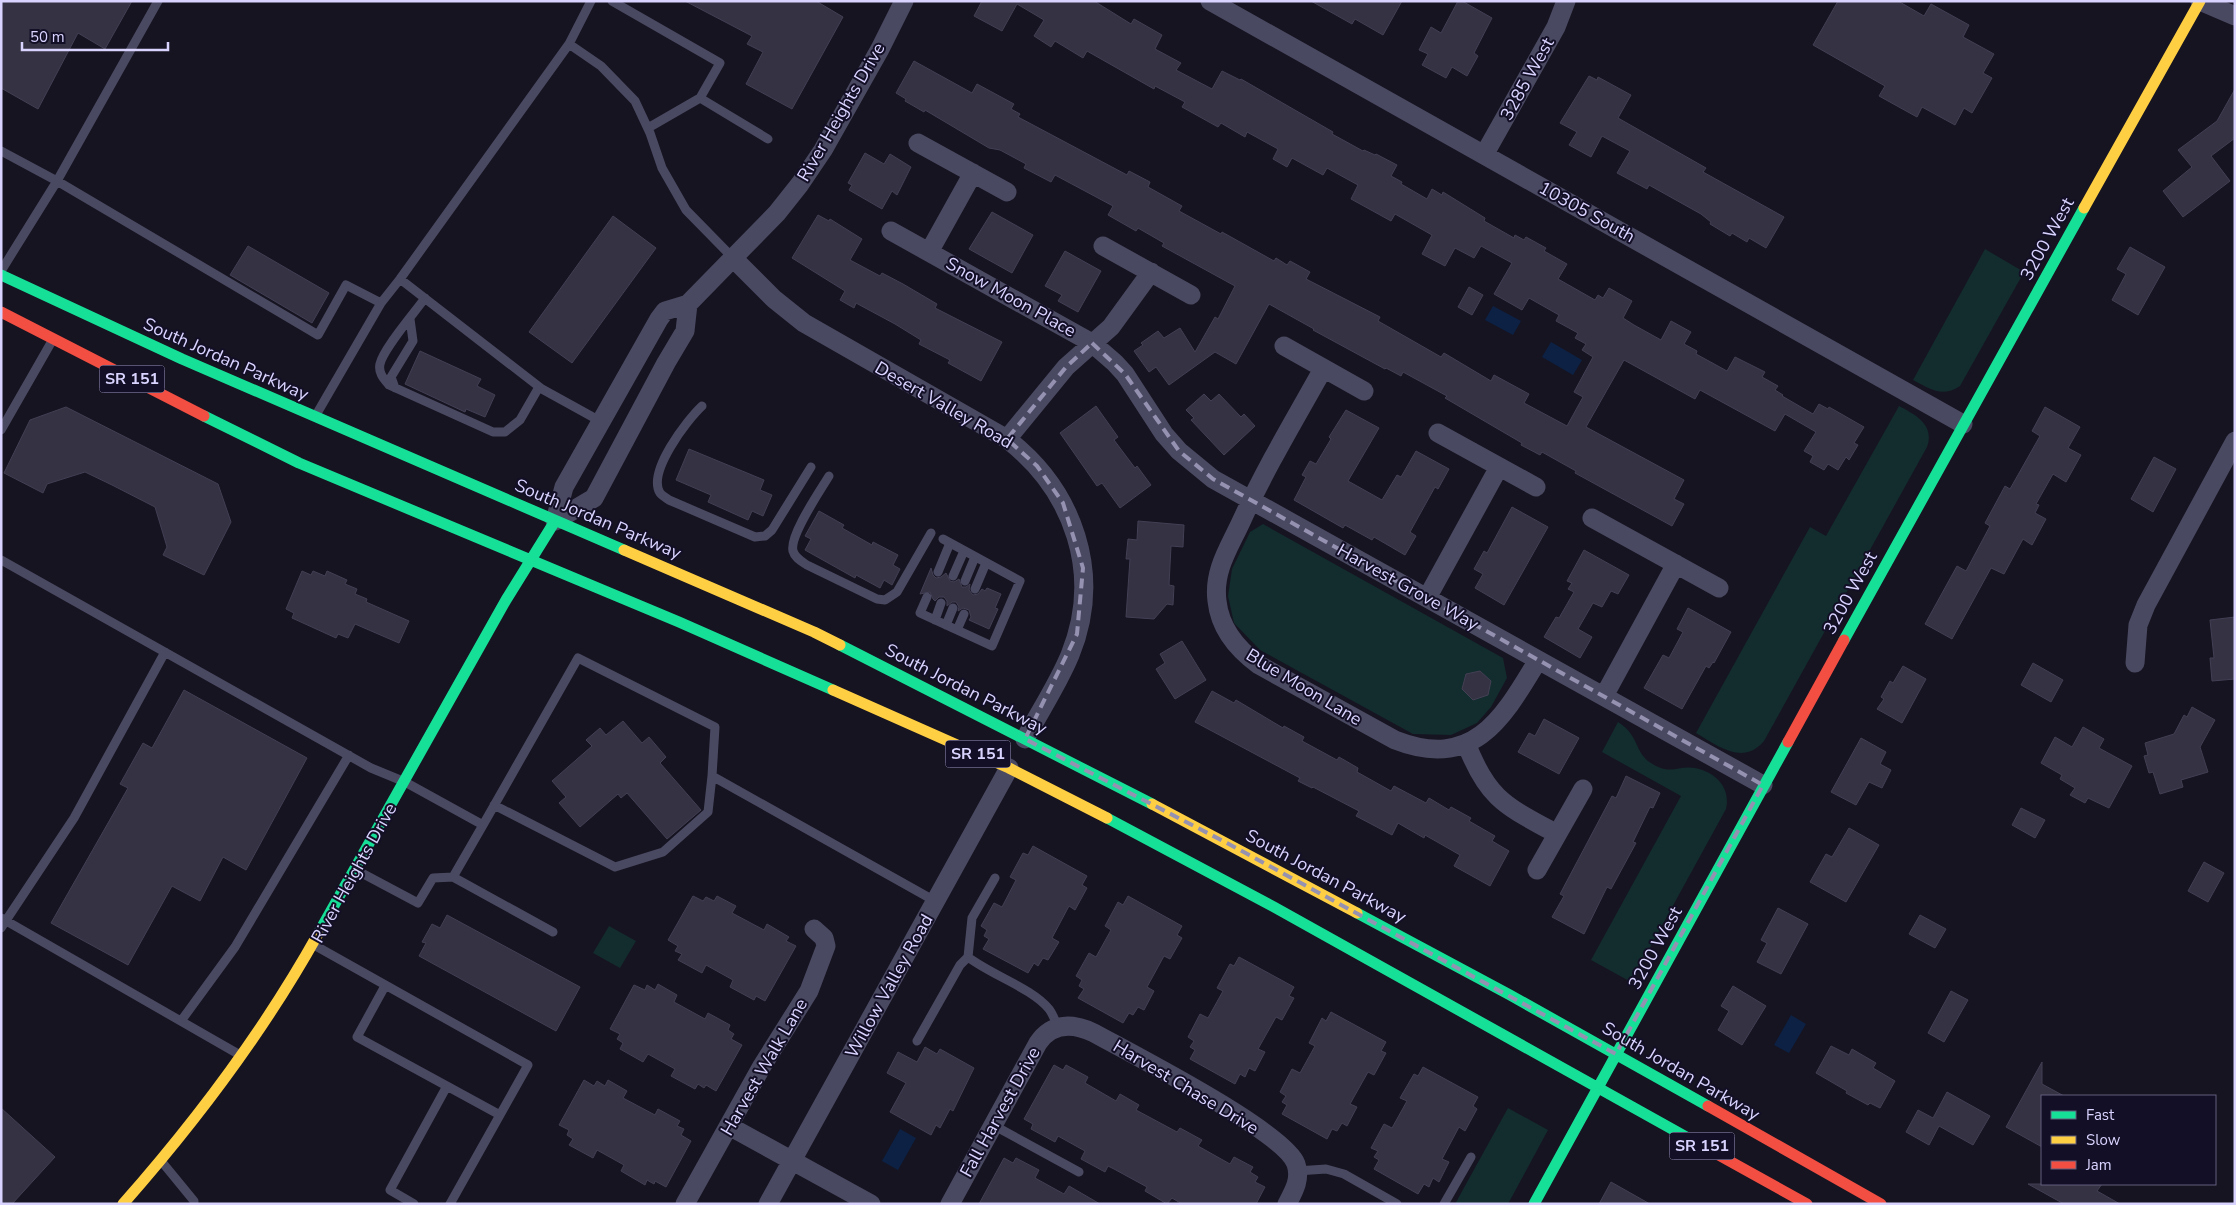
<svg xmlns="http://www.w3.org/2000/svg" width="2236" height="1205" viewBox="0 0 2236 1205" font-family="'Nunito Sans',sans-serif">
<rect width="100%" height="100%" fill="#161421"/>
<path fill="#132c2d" d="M1985 249 2024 272 1960 386C1942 398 1930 389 1913 380Z
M1899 406C1916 415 1935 425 1927 447L1764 741C1743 766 1718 746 1696 733L1810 527 1826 536Z
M1263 524 1503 658 1507 678 1491 707 1477 723 1451 735 1413 734 1260 650 1234 623 1228 596 1232 569 1250 532Z
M1618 722C1640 736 1634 752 1651 763 1671 776 1677 765 1695 768 1716 772 1731 788 1726 809L1631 982 1591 960 1681 796 1602 752Z
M609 926 636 941 620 968 593 953Z
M1508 1108 1548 1130 1508 1204H1455Z"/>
<path fill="#0d2144" d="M1493 306 1521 321 1513 335 1485 320Z
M1551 342 1582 360 1573 375 1542 357Z
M1791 1015 1806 1024 1789 1053 1774 1045Z
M900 1129 916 1138 898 1170 882 1161Z"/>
<path fill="#343243" stroke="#433f54" d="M1 1H132L105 49 78 33 38 109 1 88Z
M685 1H816L843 17 792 109 746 84 763 52 747 44 752 36Z
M982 1H1094L1131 24 1134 19 1162 35 1155 49 1181 63 1176 70 1212 89 1222 71 1240 80 1241 79 1333 132 1332 134 1363 151 1364 150 1375 155 1376 154 1397 165 1391 176 1402 182 1401 184 1427 199 1432 189 1442 195 1443 192 1485 218 1484 221 1514 238 1515 235 1524 240 1526 237 1546 248 1544 251 1567 264 1558 279 1595 300 1598 295 1603 298 1609 288 1632 301 1623 318 1634 325 1661 340 1671 321 1691 332 1684 344 1697 351 1696 354 1727 371 1735 357 1765 372 1762 377 1778 386 1775 390 1783 395 1782 396 1813 414 1819 404 1828 409 1829 407 1864 427 1854 443 1858 445 1849 460 1846 457 1838 470 1828 464 1824 470 1810 462 1813 456 1804 451 1816 432 1785 414 1775 431 1700 390 1695 399 1624 360 1586 427 1684 480 1674 499 1684 504 1672 526 1575 473 1576 471 1542 452 1540 455 1521 445 1522 443 1445 398 1447 396 1403 372 1401 376 1386 368 1385 369 1313 330 1314 329 1269 304 1236 364 1215 352 1169 385 1156 367 1149 372 1134 351 1143 345 1141 343 1158 331 1164 338 1180 328 1195 352 1215 317 1218 319 1235 286 1162 246 1164 243 1138 228 1136 231 1108 215 1113 206 1055 175 1051 182 1024 168 1026 164 1000 150 989 148 925 110 924 112 905 101 906 99 896 93 914 61 972 93 977 84 1014 104 1011 109 1020 114 1018 117 1127 175 1129 171 1150 182 1148 187 1182 206 1179 211 1221 234 1222 232 1274 261 1276 258 1287 265 1290 261 1310 272 1306 279 1380 317 1378 321 1441 357 1444 353 1491 381 1494 375 1529 394 1524 403 1567 426 1583 397 1574 392 1593 357 1582 350 1586 344 1575 338 1578 333 1556 321 1559 315 1529 298 1522 310 1494 294 1512 263 1481 246 1474 258 1455 248 1445 266 1422 254 1432 235 1395 214 1391 221 1351 199 1358 185 1327 168 1323 175 1292 158 1287 167 1273 159 1278 149 1247 132 1245 137 1221 123 1218 127 1182 107 1185 102 1155 86 1154 89 1087 51 1083 58 1055 41 1051 47 1034 36 1044 20 1017 4 1002 31 974 16Z
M1311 1H1402L1383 35 1355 19 1352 24Z
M1458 1H1462L1492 18 1474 53 1478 56 1467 76 1452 67 1446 78 1422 65 1428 54 1419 50 1431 27 1441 33Z
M1838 1H1898L1924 16 1931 4 1969 25 1963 37 1994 54 1983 73 1992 78 1972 113 1964 108 1955 125 1922 107 1917 117 1879 96 1885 86 1813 45Z
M1589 76 1597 80 1598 77 1631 95 1618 118 1706 168 1703 172 1784 217 1766 248 1749 238 1747 242 1732 233 1730 236 1710 224 1711 222 1701 214 1649 185 1647 189 1617 173 1630 151 1602 136 1591 157 1569 145 1577 132 1560 123Z
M2235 89V138L2211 156 2230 181 2183 217 2163 191 2192 167 2178 150 2217 121Z
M865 153 884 164 890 154 911 167 897 195 892 191 882 209 849 190 852 185 848 183Z
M992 212 1033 235 1012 273 969 249Z
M818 215 829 221 830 219 862 239 850 260 880 276 882 273 903 284 937 304 935 308 1002 342 981 381 948 363 950 360 919 344 921 340 895 324 856 303 854 308 840 300 845 291 792 258Z
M613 216 656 248 572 363 529 332Z
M248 246 329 293 312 323 230 275Z
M2130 247 2165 267 2138 315 2112 300 2126 274 2117 269Z
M1065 251 1101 271 1078 312 1058 301 1062 295 1045 286Z
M1469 287 1483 295 1472 315 1458 307Z
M420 351 481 379 477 386 495 395 485 417 466 409 465 412 405 384Z
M1204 394 1211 401 1219 394 1241 417 1244 414 1255 426 1224 455 1191 420 1194 418 1186 410Z
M1096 406 1118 437 1114 440 1135 468 1137 466 1151 485 1120 508 1102 483 1097 486 1060 433Z
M66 407 218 484 231 522 204 575 163 555 167 547 155 507 112 485 85 472 47 484 43 493 4 473 30 420Z
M2045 407 2080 427 2068 448 2081 455 2066 482 2053 474 2036 504 2039 505 2035 513 2046 519 2032 545 2023 539 2004 574 1991 568 1952 639 1925 624 1957 566 1966 571 1990 526 1985 523 2005 486 2010 489 2040 436 2032 431Z
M1346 410 1379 428 1348 481 1382 500 1397 475 1401 477 1416 451 1449 469 1438 489 1435 487 1410 532 1416 536 1405 555 1374 537 1372 540 1345 525 1343 528 1294 500 1306 477 1302 475 1310 461 1316 464 1331 439 1329 437Z
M689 449 764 480 760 490 772 495 763 516 752 511 748 520 708 502 711 495 676 480Z
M2154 457 2176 469 2153 512 2131 499Z
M1512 507 1548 527 1504 605 1475 588 1483 574 1474 569 1484 551 1487 553Z
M819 511 844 525 842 528 872 545 873 542 898 555 893 565 900 569 892 585 884 580 880 588 856 575 855 578 805 550 811 539 805 536Z
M1138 521 1184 525 1183 547 1171 546 1169 585 1174 586 1173 605 1167 604 1154 619 1126 617 1130 559H1126L1128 539 1137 540Z
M1584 550 1629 575 1618 594 1611 591 1602 607 1593 603 1578 629 1592 637 1580 658 1544 637 1556 617 1559 618 1574 592 1568 589 1572 583 1567 581Z
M931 568 933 575 936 578 941 577 946 573 950 581 954 582 959 579 962 587H966L970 584 969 590 973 595 978 594 982 589 985 591 987 588 1001 594 995 608 998 609 989 629 969 620 971 617 969 610 963 608 958 611 959 607 956 602H952L947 606V601L944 597H939L935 601 933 599 930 592 920 594Z
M302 571 311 575 313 571 325 576 327 571 347 580 345 584 357 589 355 594 367 599 366 602 409 621 399 643 355 624 348 638 338 634 336 638 292 618 294 613 286 609Z
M1688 608 1731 632 1714 663 1713 662 1709 668 1706 666 1682 709 1644 688 1663 655 1669 658 1683 632 1677 629Z
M2235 617V679L2212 681 2210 658H2214L2210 620Z
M1182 641 1206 680 1175 699 1156 669 1165 663 1160 654Z
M2033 663 2063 680 2051 702 2021 685Z
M1903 666 1926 679 1902 723 1877 709 1884 699 1881 697 1890 681 1893 683Z
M1480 671 1491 681 1488 695 1473 700 1462 689 1466 674Z
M184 690 307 758 246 870 223 857 200 901 172 886 128 965 51 923 128 788 120 784 143 743 152 748Z
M1212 691 1234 703 1236 700 1283 728 1284 726 1304 737 1302 741 1337 760 1339 757 1358 768 1357 772 1391 791 1394 786 1426 803 1429 798 1449 810 1451 807 1471 818 1469 821 1495 836 1492 841 1509 851 1490 886 1454 866 1460 855 1425 835 1424 838 1398 823 1392 835 1356 816 1359 811 1313 787 1312 788 1298 781 1300 778 1195 722Z
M2192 707 2215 720 2200 747 2208 772 2181 780 2183 787 2160 794 2153 772 2149 773 2144 756 2148 755 2145 743 2174 734 2184 715 2187 717Z
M1544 719 1579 738 1559 774 1518 752 1529 733 1535 736Z
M623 721 642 743 649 737 666 757 660 763 701 810 667 839 627 793 621 798 618 794 580 827 559 803 566 797 552 781 592 746 586 740 600 728 606 735Z
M2083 727 2104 739 2099 748 2132 766 2109 808 2088 798 2085 803 2070 795 2075 788 2060 779 2062 775 2041 763 2055 737 2072 747Z
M1861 738 1886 752 1880 764 1891 770 1882 788 1869 782 1856 805 1831 792Z
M1626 776 1660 793 1653 808 1650 807 1633 842 1636 843 1611 889 1607 887 1584 934 1552 917 1564 896 1560 894 1612 796 1616 798Z
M2021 808 2045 820 2035 838 2012 825Z
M1849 828 1879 845 1846 902 1810 882 1826 854 1832 857Z
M1033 846 1087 876 1082 885 1087 888 1075 910 1069 906 1052 938 1059 942 1048 960 1043 958 1038 966 1034 963 1028 973 983 949 989 939 984 936 987 930 981 926 994 903 1002 907 1016 880 1010 877 1023 853 1028 855Z
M2204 862 2224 873 2208 902 2188 891Z
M693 896 703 901 706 897 714 901 717 896 736 906 732 913 764 930 767 924 789 937 786 941 796 946 765 1001 756 996 754 1000 730 987 733 980 706 965 702 973 678 960 682 954 675 951 678 946 668 940Z
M1128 896 1182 926 1177 935 1182 938 1170 959 1164 956 1147 987 1154 991 1144 1010 1138 1007 1133 1015 1129 1013 1123 1023 1078 998 1084 989 1079 986 1082 980 1076 976 1089 953 1096 957 1111 930 1105 926 1118 902 1123 905Z
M1778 908 1808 924 1781 974 1757 962 1767 943 1761 940Z
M447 915 580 987 556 1031 419 956 426 943 422 942 432 924 440 928Z
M1920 915 1946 929 1935 948 1909 934Z
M1239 957 1294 987 1289 996 1294 998 1282 1020 1276 1017 1258 1049 1265 1052 1255 1071 1249 1068 1245 1077 1240 1074 1235 1084 1190 1059 1195 1050 1190 1047 1194 1041 1188 1037 1200 1014 1208 1018 1223 991 1217 988 1230 964 1234 966Z
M658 984 677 995 674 1002 705 1019 708 1013 730 1025 728 1030 734 1034 731 1039 742 1045 716 1091 706 1085 704 1088 698 1084 695 1089 671 1076 675 1069 648 1054 643 1062 620 1049 623 1043 617 1039 620 1034 610 1029 634 985 645 990 647 985 655 990Z
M1733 986 1766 1006 1742 1045 1718 1030 1729 1011 1721 1006Z
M1951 991 1968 1000 1944 1042 1928 1033Z
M1331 1012 1386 1042 1381 1051 1386 1053 1374 1075 1368 1072 1350 1104 1357 1107 1347 1126 1342 1123 1337 1131 1332 1129 1327 1139 1282 1114 1287 1105 1282 1102 1286 1096 1280 1092 1292 1069 1300 1073 1315 1046 1309 1043 1322 1018 1326 1021Z
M1831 1046 1849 1055 1852 1049 1876 1063 1873 1068 1895 1081 1880 1108 1870 1103 1868 1105 1846 1093 1847 1091 1816 1073Z
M925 1047 937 1054 940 1049 974 1068 953 1111 950 1109 940 1128 936 1125 931 1135 890 1112 906 1083 887 1073 898 1052 917 1062Z
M2042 1062V1084L2064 1096H2042V1147L2006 1127Z
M1054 1065 1063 1070 1066 1065 1088 1077 1085 1083 1116 1101 1120 1094 1139 1105 1136 1110 1177 1132 1180 1128 1202 1140 1198 1146 1230 1164 1234 1157 1253 1167 1250 1172 1258 1177 1255 1182 1265 1187 1256 1204H1182L1172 1198 1167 1204 1145 1191 1147 1187 1114 1169 1108 1166 1105 1172 1081 1159 1085 1151 1058 1136 1055 1142 1031 1129 1033 1124 1024 1119Z
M1423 1067 1478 1097 1473 1106 1477 1109 1465 1131 1459 1127 1442 1159 1449 1162 1439 1182 1433 1178 1429 1187 1424 1184 1418 1194 1374 1169 1379 1160 1374 1157 1378 1151 1371 1148 1384 1124 1392 1128 1407 1101 1400 1098 1414 1074 1418 1076Z
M584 1080 594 1086 597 1081 605 1086 608 1080 627 1091 623 1098 655 1115 658 1109 680 1121 677 1126 684 1129 681 1135 691 1141 666 1187 655 1181 654 1184 647 1180 645 1185 621 1171 624 1165 597 1150 593 1158 569 1145 573 1139 567 1135 569 1130 559 1125Z
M1947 1092 1990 1116 1973 1145 1939 1126 1929 1145 1906 1132 1918 1110 1933 1118Z
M1 1108 55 1157 12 1204H1Z
M1004 1158 1013 1163 1016 1158 1039 1170 1035 1178 1064 1194 1069 1186 1100 1204H979Z
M1611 1182 1650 1204H1599Z
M2028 1184H2102L2097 1191 2120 1204H2064Z"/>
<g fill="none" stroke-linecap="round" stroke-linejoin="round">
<path stroke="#4a4962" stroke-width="9" d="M591 1 569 44 601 66 635 101 650 133 662 168 686 210 733 258
M612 1 720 63 700 98 648 128
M700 98 768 139
M1 151 57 181 318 335 346 285 381 303
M1 271 57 181 158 1
M400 279 542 389 600 421
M425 298C415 312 383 349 380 364 378 373 384 379 389 385L493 432H505L520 420 539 387
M395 388 391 377 413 341 410 319
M702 406C687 420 647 472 660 493 662 496 667 498 669 500L755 537 765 536 772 530 811 467
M316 415 381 303 400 279 569 44
M1 430 52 341
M829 476C820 491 789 536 793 551 795 558 801 561 807 565L877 599 885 600 897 592 931 533
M1 560 371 768 405 782 483 825 578 658 715 727 712 776 935 901
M938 572 950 543
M953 576 964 551
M965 581 975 557
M975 589 986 563
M927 597 920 613 992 646 1020 581 943 539
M935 620 941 603
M946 625 953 608
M957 630 964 614
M494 805 615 867 663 852 708 812 712 776
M356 870 418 903 433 878 453 877 483 825
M453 877 553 932
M995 878 972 918 968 957C991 975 1032 988 1049 1009 1053 1014 1055 1021 1058 1027
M1 918 240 1055
M1 928 74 818 165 652
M314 945 528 1065 450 1204
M385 986 357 1037 500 1115
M181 1021 235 947 349 755
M917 1041 960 965 968 957
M993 1125 1079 1172
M162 1162 194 1201V1204
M1297 1171 1326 1169 1344 1174 1397 1204
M414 1204 390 1190 447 1086
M1444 1204 1471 1157"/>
<path stroke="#4a4962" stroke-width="19" d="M1210 1 1963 424
M2200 1 2235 16
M918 143 1007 192
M1484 155 1556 27 1566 1
M891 231 1092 343 1115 363 1125 374 1164 434 1179 451 1213 479 1763 785
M1103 246 1191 295
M929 252 973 173
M733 258 774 299 804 323 1007 439C1074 491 1103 574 1070 655 1058 684 1040 711 1025 739
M1284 346 1364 391
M1323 369C1295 419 1265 469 1241 522 1229 548 1213 571 1217 601 1220 629 1237 649 1259 665L1395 740C1474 771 1503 718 1538 660
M1438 433 1536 487
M1007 439 1066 367 1111 327 1151 272
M1592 518 1719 588
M555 521 564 487 659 319 665 311 688 304 777 213 800 184 823 150 880 49 904 1
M555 521 594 498 666 363 685 331 688 304
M1427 598 1499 467
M2135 663 2138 625 2146 605 2235 441
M1604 696 1676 564
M1466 743C1488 800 1506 806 1557 834
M1537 870 1583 789
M729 1126 871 1204
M685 1204 762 1066 809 991 826 946 824 938 814 929
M768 1204 1009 768
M950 1204 1038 1043C1052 1022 1073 1023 1094 1033 1130 1053 1285 1132 1296 1164 1301 1179 1294 1191 1287 1204"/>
<path stroke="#16e098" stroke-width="11" d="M1 275 182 359 624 550
M204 416 299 463 679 622 833 690
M1844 640 2084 208
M840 645 1152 804
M1107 818 1274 907 1706 1148
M1357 913 1510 995 1708 1106
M318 934 506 600 555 521
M1534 1204 1788 742"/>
<path stroke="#ffcf43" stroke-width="11" d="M2084 208 2200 1
M624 550 814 632 840 645
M833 690 1009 768 1107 818
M1152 804 1357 913
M123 1204C197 1120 264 1031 318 934"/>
<path stroke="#f24e42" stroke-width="11" d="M1 312 204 416
M1788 742 1844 640
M1708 1106 1881 1204
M1706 1148 1807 1204"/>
</g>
<path fill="none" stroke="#9591b1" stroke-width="4" stroke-dasharray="10 6" stroke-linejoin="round" d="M1092 343 1125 374 1179 451 1213 479 1763 785 1616 1054 1227 843 1025 739 1077 634 1083 568 1063 503 1037 466 1007 439 1066 367Z"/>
<g text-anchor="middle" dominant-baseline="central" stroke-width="4" stroke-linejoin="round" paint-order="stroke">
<g fill="#130f26" stroke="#9e99be" stroke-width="1">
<rect x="99.5" y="365.5" width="65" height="27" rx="4"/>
<rect x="945.5" y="740.5" width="65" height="27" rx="4"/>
<rect x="1669.5" y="1132.5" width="65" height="27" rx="4"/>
</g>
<g font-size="16" font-weight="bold" fill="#d9d4ff">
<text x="132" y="379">SR 151</text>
<text x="978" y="754">SR 151</text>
<text x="1702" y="1146">SR 151</text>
</g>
<g font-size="18" fill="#d9d4ff" stroke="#130f26">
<text transform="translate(1527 79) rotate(-61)">3285 West</text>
<text transform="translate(841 112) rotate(-60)">River Heights Drive</text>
<text transform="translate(1587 212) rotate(29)">10305 South</text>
<text transform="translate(2047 239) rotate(-61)">3200 West</text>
<text transform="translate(1011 297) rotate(29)">Snow Moon Place</text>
<text transform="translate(226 359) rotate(24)">South Jordan Parkway</text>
<text transform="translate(944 405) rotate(30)">Desert Valley Road</text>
<text transform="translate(598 519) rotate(23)">South Jordan Parkway</text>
<text transform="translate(1408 587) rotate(29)">Harvest Grove Way</text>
<text transform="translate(1850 593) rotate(-61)">3200 West</text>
<text transform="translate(1304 687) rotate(31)">Blue Moon Lane</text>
<text transform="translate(966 689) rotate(27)">South Jordan Parkway</text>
<text transform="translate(354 873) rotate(-61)">River Heights Drive</text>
<text transform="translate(1326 876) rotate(28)">South Jordan Parkway</text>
<text transform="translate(1655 948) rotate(-61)">3200 West</text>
<text transform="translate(889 986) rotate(-61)">Willow Valley Road</text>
<text transform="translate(764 1067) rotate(-60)">Harvest Walk Lane</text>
<text transform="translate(1681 1071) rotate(30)">South Jordan Parkway</text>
<text transform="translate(1186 1087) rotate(31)">Harvest Chase Drive</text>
<text transform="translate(1000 1112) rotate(-61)">Fall Harvest Drive</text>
</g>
</g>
<rect width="2236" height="1205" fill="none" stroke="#d9d4ff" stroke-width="5"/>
<rect x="2041" y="1095" width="175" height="90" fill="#130f26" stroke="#625e7d"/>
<rect x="2051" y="1111" width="25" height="8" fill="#16e098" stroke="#625e7d"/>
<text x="2086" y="1120" font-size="15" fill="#d9d4ff">Fast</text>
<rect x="2051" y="1136" width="25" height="8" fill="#ffcf43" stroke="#625e7d"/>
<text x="2086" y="1145" font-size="15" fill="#d9d4ff">Slow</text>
<rect x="2051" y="1161" width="25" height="8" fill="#f24e42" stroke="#625e7d"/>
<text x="2086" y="1170" font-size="15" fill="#d9d4ff">Jam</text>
<path d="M22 42v8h146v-8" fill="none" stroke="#d9d4ff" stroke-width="2.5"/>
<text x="30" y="42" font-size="15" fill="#d9d4ff" stroke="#130f26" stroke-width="4" paint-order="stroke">50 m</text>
</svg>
